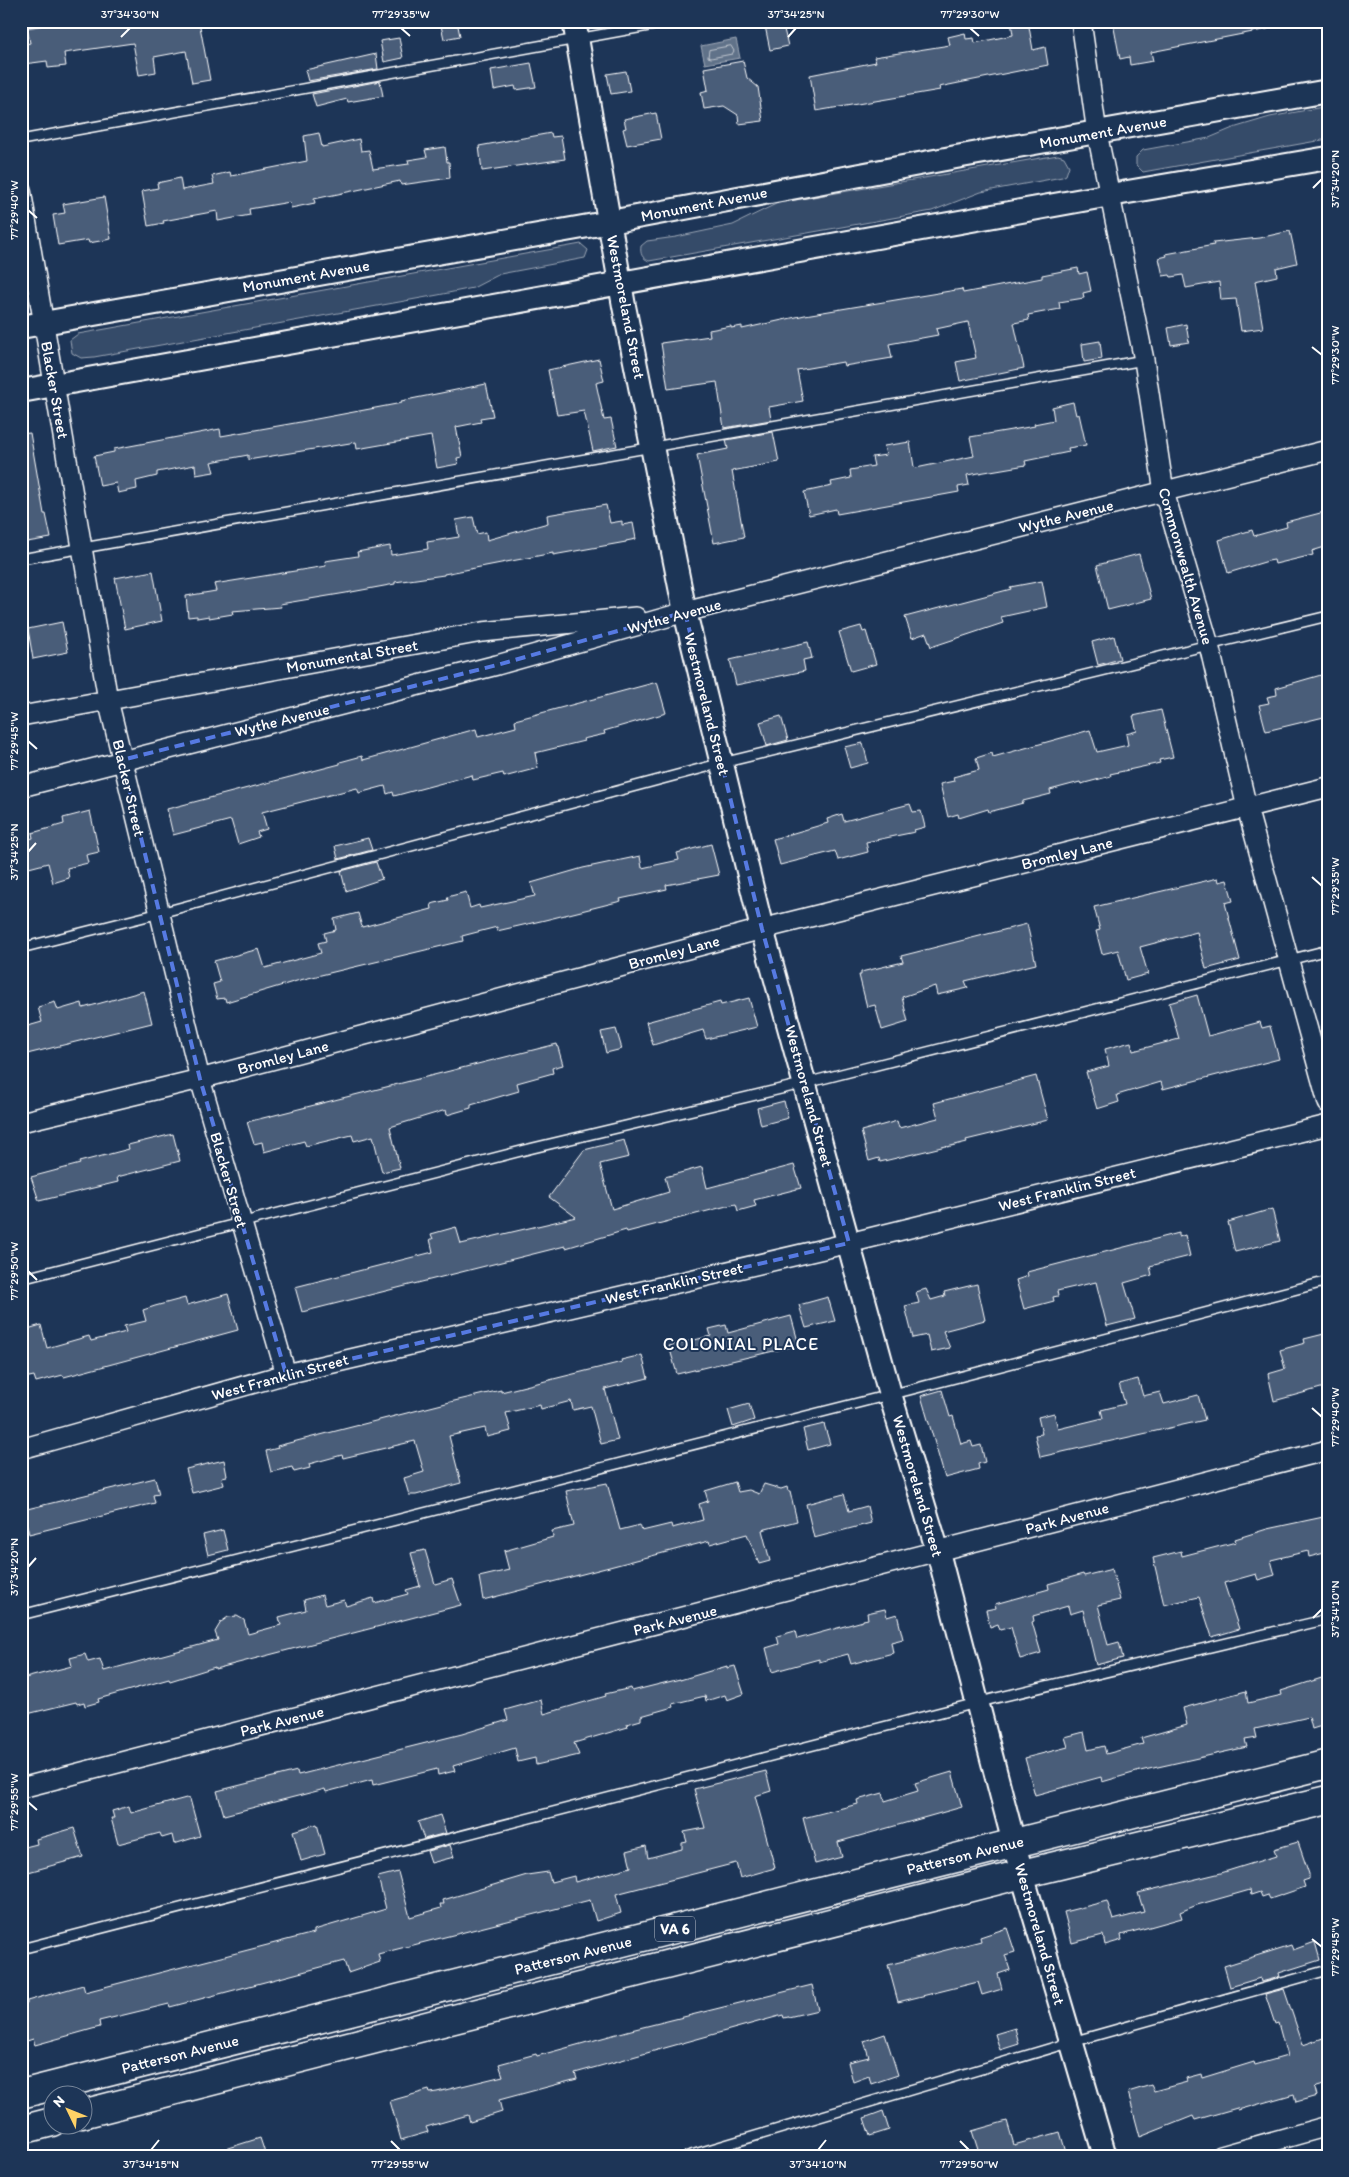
<svg xmlns="http://www.w3.org/2000/svg" width="1349" height="2177" viewBox="0 0 1349 2177" font-family="Itim,sans-serif">
<rect width="100%" height="100%" fill="#1d3557"/>
<filter id="ink" filterUnits="userSpaceOnUse"><feTurbulence type="fractalNoise" baseFrequency=".02" numOctaves="2"/><feDisplacementMap in="SourceGraphic" scale="10" xChannelSelector="R" yChannelSelector="G"/><feConvolveMatrix kernelMatrix="1 2 1 2 8 2 1 2 1" color-interpolation-filters="sRGB"/></filter>
<g filter="url(#ink)">
<path fill="#364b69" stroke="#9aa5b4" d="M1328 106V139L1143 172 1136 165V157L1143 150 1209 138 1233 128 1270 117Z
M1058 155 1064 157 1069 166 1066 175 1062 177 981 192 932 211 649 261C642 258 640 254 641 246L647 241 676 237 733 225 778 203Z
M581 244 588 250 585 258 500 274 473 288 438 295 94 357 81 358 72 353 70 340 78 334Z"/>
<path fill="#617289" stroke="#a0aab8" d="M736 39 740 58 705 64 701 46Z"/>
<g fill="none" stroke-linecap="round" stroke-linejoin="round">
<path stroke="#c0c7d0" stroke-width="1" d="M731 46 734 51 732 54 711 58 708 57 709 50Z"/>
</g>
<path fill="#4a5d79" stroke="#fff" d="M56 21H199L210 80 192 83 186 51 154 57 156 72 139 75 133 43 64 53 66 66 48 68 47 61 24 64 21 45 30 43 27 28 56 23Z
M440 21H457L460 36 444 39Z
M764 21H782L788 46 770 50Z
M1011 21H1028L1033 50 1045 47 1048 65 939 87 940 90 816 111 810 75 876 62 874 57 950 45 948 37 965 33 966 39 974 38 975 43 1013 35Z
M1124 21H1267L1268 29 1151 52 1153 61 1130 65 1129 57 1120 59 1113 23Z
M399 38 403 58 384 62 380 41Z
M376 54 378 69 308 81 305 70Z
M743 61 747 78 758 87 763 121 739 124 738 115 724 106 704 109 701 92 708 90 704 68Z
M531 63 536 87 516 90 515 86 494 90 491 70Z
M626 71 630 91 611 94 607 74Z
M380 81 383 96 348 102 347 99 316 107 312 94Z
M656 113 661 139 627 145 623 129 626 128 624 119Z
M319 133 322 147 359 139 361 151 369 150 373 169 409 164 408 160 427 157 425 150 445 147 447 162H449L450 178 401 185 400 181 314 199 315 203 291 208 290 202 249 209 250 215 218 221 217 211 163 221 164 223 148 226 142 191 158 188 157 183 180 178 182 190 214 184 212 176 230 172 231 176 307 161 304 136Z
M551 133 552 137 561 136 565 159 482 171 479 146Z
M104 197 111 239 89 243 88 240 58 245 53 215 65 213 63 204Z
M1290 231 1297 263 1276 268 1277 276 1255 281 1263 328 1241 331 1236 299 1221 300 1219 282 1186 288 1183 275 1171 277 1170 275 1163 276 1159 258 1167 256 1166 254 1214 245 1213 243 1259 238Z
M1078 268 1079 274 1087 272 1091 291 1083 293 1084 298 1059 302 1060 309 1028 315 1029 320 1014 323 1024 368 960 381 956 362 976 358 968 322 936 329 938 335 889 344 892 358 844 366 843 362 797 370 803 401 769 407 771 420 724 428 717 382 668 389 661 343 710 336 709 330 731 326V328L742 326V329L805 315 962 289 963 293 1042 278V275Z
M1186 324 1189 342 1171 345 1168 328Z
M1100 341 1102 359 1084 362 1082 344Z
M599 359 604 381 596 383 604 420 611 419 617 446 593 451 584 411 557 415 548 370Z
M486 384 493 416 480 418 481 422 456 427 462 457 457 458 458 464 437 468 431 436 357 449 356 442 248 460V455L211 462 214 472 196 475 195 465 157 472V476L136 481 137 489 118 493 116 483 100 486 94 456 114 452V449L220 429 221 436 295 423 402 403 401 401Z
M1073 402 1076 415 1079 414 1086 445 1068 448 1069 452 1025 461 1026 465 967 475 969 485 958 487 959 492 837 514 836 509 809 515 804 492 832 486 831 482 851 478 850 470 874 466 872 457 886 455 884 446 910 442 914 467 916 468 974 456 970 437 1035 426 1034 424 1054 420 1052 407Z
M773 432 779 462 732 471 744 537 714 543 697 455 728 449 726 440Z
M30 433 44 514H46L51 538 27 542 21 510V434Z
M606 505 610 523 622 521V525L633 523 636 539 626 541V542L553 555V553L444 574V575L395 582V584L346 593 280 604 281 607 232 611 233 614 209 618V616L197 618V616L188 617 186 596 216 591 214 584 326 566 325 561 358 556 357 552 390 546 391 555 428 549 427 542 459 537 456 520 473 517 477 534 486 532 487 540 548 523 547 515Z
M1328 511V546L1312 551 1313 555 1275 564 1274 560 1268 561 1228 573 1219 540 1252 530 1254 536 1287 527 1286 522Z
M1139 554 1151 599 1108 610 1097 565Z
M153 571 162 621 125 629 115 578Z
M1042 581 1047 607 1001 617 1003 623 931 647 926 633 912 638 905 617 1011 589 1010 587Z
M62 622 68 652 33 659 28 629Z
M861 626 863 632 866 631 876 664 851 671 839 632Z
M1114 636 1120 659 1098 665 1092 642Z
M808 642 812 658 803 660 805 671 736 685 730 660Z
M1328 673V716L1266 731 1259 705 1269 703 1267 697 1277 695 1276 688Z
M657 682 666 713 604 731 605 734 583 739 584 741 535 753 538 768 504 777 503 773 473 780 472 775 394 796 393 792 387 794 385 786 359 793 357 788 262 812 267 829 257 832 259 837 238 844 231 820 173 835 167 809 340 764V762L362 756 363 760 476 729 478 737 516 727 515 720Z
M1161 710 1173 757 1159 760 1160 763 1110 774 1111 776 1081 784 1080 782 1050 790 1051 794 1023 801V803L989 812 988 809 959 818 958 814 948 817 940 784 954 781 953 777 979 770 976 758 992 753 993 757 1090 730 1097 752 1128 745 1126 734 1137 731 1133 716Z
M781 716 788 740 767 746 760 722Z
M863 743 868 763 850 768 844 747Z
M910 804 913 812 921 811 925 827 914 830 915 832 866 842 868 852 838 860 835 851 780 865 773 839 828 823 827 819 842 814 844 821Z
M90 811 99 852 86 855 88 863 67 868 69 878 53 883 48 863 25 869 21 856V841L33 838 32 833 64 824 63 818Z
M368 838 372 850 338 859 335 846Z
M711 844 719 875 666 885 667 889 620 899 621 901 545 920 497 931V927L462 936 463 941 300 980 226 1002 225 998 217 999 213 984 220 982 214 961 259 949 265 968 321 953 318 943 326 941 324 933 336 930 334 919 358 913 362 927 432 909 431 904 448 900 447 897 466 892 470 908 479 905 480 908 535 896 531 883 583 868 640 856 642 868 679 860 677 853Z
M376 862 382 879 346 891 341 871Z
M1218 878 1219 882 1227 880 1233 901 1225 903 1240 960 1206 969 1197 932 1140 947 1148 974 1126 980 1118 950 1102 954 1096 931 1100 930 1094 907Z
M1027 924 1036 964 965 981 968 988 937 995 935 986 902 997 908 1022 882 1030 875 1005 867 1007 859 975H861V972L903 962 901 956Z
M144 991 152 1023 27 1054 21 1028 42 1022 38 1007 55 1002 58 1010 82 1003 83 1008Z
M1197 995 1208 1036 1260 1022 1262 1028 1270 1026 1279 1059 1163 1089 1161 1082 1117 1095 1119 1102 1097 1109 1086 1072 1109 1066 1105 1049 1131 1042 1133 1051 1179 1039 1169 1003Z
M749 998 757 1027 706 1039 703 1030 653 1045 646 1022 720 1002 721 1005Z
M616 1029 622 1049 606 1053 601 1032Z
M557 1044 563 1065 552 1068 553 1073 517 1083 519 1091 471 1105V1108L447 1115 446 1110 390 1127 400 1168 382 1172 373 1136 354 1141 352 1135 306 1146 304 1141 264 1152 262 1142 254 1144 247 1122Z
M1036 1076 1048 1120 966 1140 967 1142 947 1147 946 1146 880 1162 879 1158 869 1161 861 1131 897 1121 899 1128 938 1118 934 1103Z
M784 1101 788 1118 761 1125 757 1108Z
M173 1134 180 1161 117 1177 118 1182 39 1201 31 1177 80 1164 79 1162 129 1149 128 1145Z
M624 1140 629 1157 600 1164 612 1209 669 1192 665 1177 702 1167 707 1188 794 1165 801 1188 754 1200 756 1206 738 1211 736 1204 723 1207 627 1232 626 1230 566 1248 565 1246 302 1312 295 1287 433 1252 430 1239H433L431 1234 456 1227 461 1244 576 1217 549 1197 584 1150Z
M1272 1209 1280 1241 1235 1252 1228 1222Z
M1179 1233V1237L1185 1235 1190 1256 1150 1266 1152 1275 1124 1283 1135 1319 1107 1326 1096 1282 1057 1291 1058 1296 1053 1297 1054 1301 1024 1309 1016 1280 1028 1276 1027 1272Z
M977 1284 985 1320 943 1331 950 1348 931 1352 927 1335 913 1338 905 1306 919 1303 916 1292 926 1289 931 1300 945 1296 944 1292Z
M228 1294 238 1330 64 1377 63 1375 36 1382 34 1376 24 1378 21 1369V1331L41 1325 47 1348 89 1336 91 1341 126 1332 124 1326 146 1321 143 1310 155 1306 185 1298 187 1305Z
M828 1297 835 1321 806 1328 799 1305Z
M791 1316 799 1345 677 1374 669 1346 711 1336 709 1329 726 1325 728 1333Z
M1328 1333V1386L1274 1401 1268 1374 1285 1369 1280 1350 1305 1343 1304 1339Z
M642 1355 648 1378 605 1389 618 1440 601 1444 591 1406 573 1410 571 1401 541 1409 540 1405 506 1413 511 1431 487 1437 485 1428 449 1436 461 1483 416 1495H409L404 1478 424 1472 415 1441 343 1458 342 1455 309 1464 310 1468 294 1472 292 1467 271 1472 266 1451 278 1448 277 1446 450 1402 501 1390V1392L622 1362 621 1360Z
M1138 1379 1143 1396 1160 1392 1164 1404 1198 1395 1205 1420 1040 1457 1035 1435 1042 1434 1038 1417 1054 1413 1058 1429 1103 1418 1101 1410 1125 1404 1119 1384Z
M942 1390 950 1417 953 1416 961 1444 971 1441 973 1447 981 1445 985 1462 978 1464 979 1469 945 1478 921 1396Z
M749 1404 754 1420 733 1427 728 1410Z
M824 1424 830 1444 808 1450 803 1429Z
M224 1460 227 1476 222 1477 224 1485 192 1493 186 1469Z
M155 1478 159 1494 153 1495 155 1503 29 1534 23 1510Z
M735 1482 738 1492 749 1490 759 1494 764 1484 781 1489 787 1487 788 1491H790L797 1521 762 1530 770 1561 759 1564 747 1534 710 1544 709 1541 483 1600 479 1577 509 1570 504 1551 553 1537 552 1531 574 1526 566 1491 607 1483 620 1530 640 1525 642 1531 671 1524 672 1528 703 1520 699 1504 708 1501 705 1491Z
M844 1494 849 1511 867 1506 871 1523 814 1538 806 1504Z
M1328 1516V1552L1309 1557 1308 1551 1271 1560 1275 1575 1258 1580 1256 1574 1224 1583 1239 1629 1212 1637 1199 1597 1164 1605 1153 1558 1181 1551 1182 1556 1236 1542 1235 1539 1267 1529Z
M223 1530 228 1550 208 1555 203 1535Z
M425 1550 435 1584 452 1579 461 1605 215 1669V1667L170 1681 169 1679 98 1699 99 1702 85 1706 84 1702 77 1704 76 1702 27 1714 21 1694V1679L72 1666 70 1658 85 1654 88 1662 100 1659 104 1671 218 1640 215 1632 221 1622 228 1617 237 1616 244 1620 248 1634 281 1625 279 1617 306 1610 304 1600 322 1595 325 1605 344 1600 346 1606 373 1598 374 1603 408 1594 406 1590 420 1586 411 1553Z
M1112 1569 1120 1600 1098 1605 1108 1645 1119 1642 1123 1658 1096 1665 1083 1610 1070 1614 1068 1606 1033 1616 1034 1621 1032 1622 1041 1653 1020 1659 1011 1627 1000 1630 998 1624 990 1627 986 1610 996 1608 995 1604 1049 1589 1048 1584 1083 1574 1084 1576Z
M885 1609 887 1617 897 1614 903 1639 891 1642 893 1653 851 1664 848 1654 819 1662V1659L772 1672 766 1648 779 1644 777 1636 795 1631 797 1639 801 1638 863 1621V1620L868 1619 867 1613Z
M727 1666V1668L735 1666 744 1694 727 1700 725 1695 706 1701 705 1696 672 1704 673 1707 641 1716V1720L627 1724 628 1727 574 1743 579 1755 536 1765 535 1758 518 1762 515 1748 453 1766 455 1771 438 1775 437 1769 373 1785 372 1780 326 1792 325 1789 224 1815 217 1791 297 1771 298 1775 462 1734 508 1720 505 1710 541 1700 544 1714 606 1696 605 1694 631 1688 632 1691 680 1679V1680Z
M1328 1676V1724L1312 1729 1309 1717 1255 1729 1257 1738 1245 1740 1247 1747 1140 1771 1102 1782 1101 1777 1035 1795 1025 1758 1068 1747 1065 1737 1084 1732 1088 1750 1104 1746 1106 1754 1143 1744 1141 1738 1187 1725 1183 1708 1246 1691 1248 1703 1282 1695 1281 1691Z
M766 1771 771 1791 755 1796 775 1868 740 1878 736 1863 616 1894 621 1913 596 1921 590 1900 378 1954 380 1962 348 1973 344 1961 170 2007 169 2004 99 2021 100 2027 96 2028 35 2045 33 2039 21 2043V2006L27 2004V2001L83 1985 85 1992 314 1933V1930L386 1909 378 1877 398 1872 410 1917 441 1908 440 1904H444L443 1900 527 1875 548 1872 551 1882 574 1876 575 1882 631 1867 627 1851 646 1846 648 1858 682 1849V1843L687 1842 684 1832 705 1828 694 1789Z
M952 1772 962 1807 838 1842 842 1857 815 1864 803 1818 858 1804 857 1800 883 1793 885 1801 918 1791 915 1783Z
M186 1798 190 1799 200 1836 174 1844 172 1835 162 1838 160 1833 118 1844 111 1818H114L112 1811 129 1806 131 1813Z
M440 1815 446 1833 424 1839 418 1822Z
M317 1824 325 1854 301 1861 293 1831Z
M74 1828 83 1857 21 1874V1848L37 1844 36 1839Z
M1298 1842 1309 1874V1879L1303 1881 1305 1887 1270 1899 1268 1895 1262 1897 1260 1892 1251 1895 1250 1890 1197 1905 1180 1912 1182 1918 1121 1935 1122 1940 1105 1945 1103 1935 1072 1943 1064 1912 1107 1901 1113 1920 1144 1912 1138 1893 1221 1873 1276 1856 1274 1849Z
M450 1845 454 1857 431 1863 427 1851Z
M1007 1928 1015 1952 1005 1955 1010 1970 998 1974 1002 1989 982 1995 978 1982 898 2002 888 1965 981 1941 980 1937Z
M1315 1942 1320 1960 1279 1973 1280 1977 1261 1982 1260 1978 1230 1987 1224 1966 1291 1945 1293 1950Z
M812 1985 818 2010 784 2018 783 2015 575 2073 577 2079 499 2100 502 2112 470 2122 468 2115 426 2127 428 2132 401 2140 390 2101 429 2090 430 2093 437 2092 503 2076 499 2064 536 2054 537 2056 631 2030Z
M1284 1989 1303 2045 1323 2038 1328 2052V2083L1317 2086 1315 2088 1317 2096 1296 2102 1294 2094 1238 2110 1237 2108 1195 2120 1193 2116 1140 2137 1128 2092 1151 2085 1154 2091 1187 2082 1186 2078 1201 2074 1202 2078 1254 2062 1255 2065 1287 2056 1278 2023 1275 2024 1265 1994Z
M1015 2028 1019 2044 1000 2050 995 2034Z
M885 2034 898 2075 871 2084 869 2076 853 2082 848 2062 869 2057 864 2041Z
M883 2111 889 2130 870 2136 864 2118Z
M1007 2121 1014 2145 1060 2132 1067 2156H980L972 2131Z
M260 2138 266 2156H215V2152Z"/>
<g fill="none" stroke-linecap="round" stroke-linejoin="round">
<defs>
<path id="service" d="M21 140 676 21
M21 559 1144 360
M21 948 160 913 722 763 1328 616
M21 1279 533 1148 806 1083 1328 950
M21 1615 909 1390 1328 1281
M21 1949 992 1699 1328 1619
M688 2156 1072 2042 1328 1970"/>
<path id="minor" d="M1081 21 1097 133 1144 360 1164 492 1209 645 1247 808 1328 1103
M21 190 108 700 200 1079 286 1374
M21 716 482 632 636 617
M21 787 497 665 685 612 1328 450
M21 1122 200 1079 762 929 1328 787
M21 1449 286 1374 849 1243 1328 1125
M21 1788 1328 1450
M1221 2156 1328 2126"/>
<path id="tertiary" d="M574 21 624 306 685 612 762 929 890 1394 938 1552 1022 1874 1105 2156
M21 327 594 225 956 157 1328 91
M21 391 1110 195 1328 158"/>
<path id="primary" d="M21 2094 1328 1764
M82 2114 1022 1874 1328 1800
M21 2130 52 2122"/>
</defs>
<use href="#service" stroke="#fff" stroke-width="12"/>
<use href="#minor" stroke="#fff" stroke-width="22"/>
<use href="#tertiary" stroke="#fff" stroke-width="26"/>
<use href="#primary" stroke="#fff" stroke-width="31"/>
<use href="#service" stroke="#1d3557" stroke-width="9"/>
<use href="#minor" stroke="#1d3557" stroke-width="19"/>
<use href="#tertiary" stroke="#1d3557" stroke-width="22"/>
<use href="#primary" stroke="#1d3557" stroke-width="28"/>
</g>
</g>
<path fill="none" stroke="#567ae2" stroke-width="4" stroke-dasharray="10 6" stroke-linejoin="round" d="M685 612 762 929 849 1243 286 1374 200 1079 122 760 497 665Z"/>
<path fill="none" stroke="#fff" stroke-width="2" d="M401 28 410 36M970 28 979 36M121 37 130 28M788 37 796 28M1313 188 1322 179M28 210 37 218M1312 347 1322 355M28 741 37 749M28 852 36 843M1312 877 1322 886M28 1271 37 1280M1312 1408 1322 1417M28 1567 36 1558M1313 1618 1322 1609M28 1802 37 1810M1312 1939 1322 1947M391 2141 400 2150M960 2141 969 2150M151 2150 159 2140M818 2150 826 2140"/>
<g text-anchor="middle" dominant-baseline="central" stroke-width="4" stroke-linejoin="round" paint-order="stroke">
<rect fill="#1d3557" stroke="#bbc2cd" stroke-width="1" x="655" y="1916.5" width="40" height="25" rx="4"/>
<g font-size="15" font-weight="bold" fill="#fff">
<text x="675" y="1929">VA 6</text>
</g>
<g font-size="16" fill="#fff" stroke="#1d3557">
<text transform="translate(1103 132) rotate(-10)">Monument Avenue</text>
<text transform="translate(704 204) rotate(-11)">Monument Avenue</text>
<text transform="translate(306 276) rotate(-10)">Monument Avenue</text>
<text transform="translate(626 307) rotate(79)">Westmoreland Street</text>
<text transform="translate(55 390) rotate(80)">Blacker Street</text>
<text transform="translate(1066 516) rotate(-14)">Wythe Avenue</text>
<text transform="translate(1186 566) rotate(74)">Commonwealth Avenue</text>
<text transform="translate(674 616) rotate(-15)">Wythe Avenue</text>
<text transform="translate(352 656) rotate(-10)">Monumental Street</text>
<text transform="translate(707 704) rotate(76)">Westmoreland Street</text>
<text transform="translate(282 720) rotate(-14)">Wythe Avenue</text>
<text transform="translate(129 788) rotate(77)">Blacker Street</text>
<text transform="translate(1067 853) rotate(-14)">Bromley Lane</text>
<text transform="translate(674 952) rotate(-15)">Bromley Lane</text>
<text transform="translate(283 1057) rotate(-15)">Bromley Lane</text>
<text transform="translate(809 1096) rotate(75)">Westmoreland Street</text>
<text transform="translate(229 1180) rotate(74)">Blacker Street</text>
<text transform="translate(1067 1189) rotate(-14)">West Franklin Street</text>
<text transform="translate(674 1283) rotate(-13)">West Franklin Street</text>
<text transform="translate(280 1377) rotate(-15)">West Franklin Street</text>
<text transform="translate(918 1486) rotate(74)">Westmoreland Street</text>
<text transform="translate(1067 1518) rotate(-15)">Park Avenue</text>
<text transform="translate(675 1620) rotate(-14)">Park Avenue</text>
<text transform="translate(282 1721) rotate(-14)">Park Avenue</text>
<text transform="translate(965 1855) rotate(-14)">Patterson Avenue</text>
<text transform="translate(1040 1934) rotate(74)">Westmoreland Street</text>
<text transform="translate(573 1955) rotate(-14)">Patterson Avenue</text>
<text transform="translate(180 2054) rotate(-14)">Patterson Avenue</text>
</g>
<g font-size="18" letter-spacing="1" fill="#fff" stroke="#1d3557">
<text x="741" y="1344">COLONIAL PLACE</text>
</g>
</g>
<rect width="1349" height="2177" fill="none" stroke="#1d3557" stroke-width="55"/>
<g transform="translate(68 2110) rotate(313)"><circle r="24" fill="#1d3557" stroke="#77869a"/>
<path d="M0-4L9 19L0 12L-9 19Z" fill="#ffd166"/>
<text y="-8" font-size="14" font-weight="bold" text-anchor="middle" fill="#ffffff">N</text>
</g>
<rect x="28" y="28" width="1294" height="2122" fill="none" stroke="#fff" stroke-width="2"/>
<g font-size="12" text-anchor="middle" fill="#fff">
<text x="130" y="18">37°34'30"N</text>
<text x="401" y="18">77°29'35"W</text>
<text x="796" y="18">37°34'25"N</text>
<text x="970" y="18">77°29'30"W</text>
<text transform="translate(1335 179) rotate(-90)" y="4">37°34'20"N</text>
<text transform="translate(14 210) rotate(-90)" y="4">77°29'40"W</text>
<text transform="translate(1335 355) rotate(-90)" y="4">77°29'30"W</text>
<text transform="translate(14 741) rotate(-90)" y="4">77°29'45"W</text>
<text transform="translate(14 852) rotate(-90)" y="4">37°34'25"N</text>
<text transform="translate(1335 886) rotate(-90)" y="4">77°29'35"W</text>
<text transform="translate(14 1271) rotate(-90)" y="4">77°29'50"W</text>
<text transform="translate(1335 1417) rotate(-90)" y="4">77°29'40"W</text>
<text transform="translate(14 1567) rotate(-90)" y="4">37°34'20"N</text>
<text transform="translate(1335 1609) rotate(-90)" y="4">37°34'10"N</text>
<text transform="translate(14 1802) rotate(-90)" y="4">77°29'55"W</text>
<text transform="translate(1335 1947) rotate(-90)" y="4">77°29'45"W</text>
<text x="151" y="2168">37°34'15"N</text>
<text x="400" y="2168">77°29'55"W</text>
<text x="818" y="2168">37°34'10"N</text>
<text x="969" y="2168">77°29'50"W</text>
</g>
</svg>
